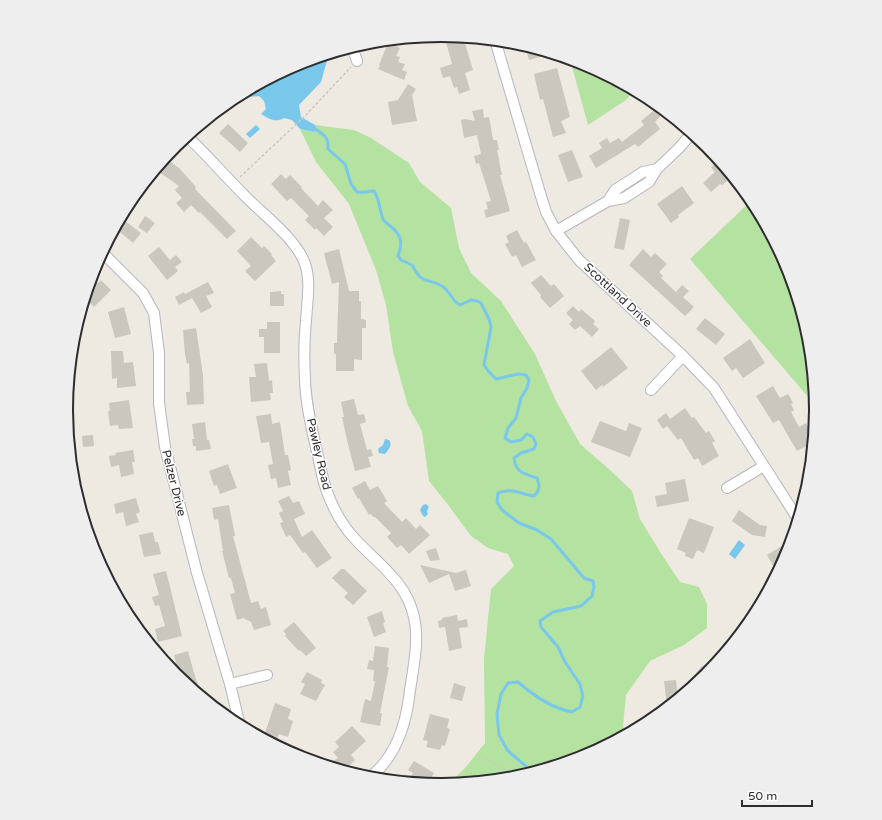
<svg xmlns="http://www.w3.org/2000/svg" width="882" height="820" viewBox="0 0 882 820" font-family="'Varela Round',sans-serif">
<rect width="100%" height="100%" fill="#eee9e1"/>
<path fill="#b4e2a0" d="M570 59 585 64 634 90 626 100 588 125Z
M315 125 354 130 371 138 409 163 420 182 451 208 459 248 471 273 501 301 535 354 556 401 580 444 610 470 632 491 640 519 662 555 680 582 699 587 707 604V628L684 645 650 661 626 695 623 726 625 735 584 757 514 778 449 784 466 767 485 743 484 659 491 589 514 566 508 554 488 548 471 536 449 506 429 481 422 431 408 406 393 352 386 305 376 270 349 204 316 162 300 129 314 132 317 130Z
M752 200 788 267 809 337 815 405 690 259Z"/>
<path fill="#79c8eb" d="M325 55 328 57 321 82 299 105 301 117 315 125 317 130 314 132 300 129 292 120 284 118C276 123 269 119 261 114L266 109 264 101 259 96 242 98 238 96 298 63Z
M256 125 260 129 250 138 246 134Z
M385 439 389 440C393 445 388 450 385 454L379 453 378 449 383 445Z
M426 504 429 507 427 511 428 514 425 517 423 516 420 510 423 505Z
M739 540 745 545 735 559 729 554Z"/>
<g fill="none" stroke-linecap="round" stroke-linejoin="round">
<path stroke="#79c8eb" stroke-width="3" d="M317 130C325 136 329 138 328 149L345 164 351 184 357 192C363 193 368 191 374 191 380 200 379 209 383 219 384 222 387 223 389 225 402 235 403 242 398 256L401 260 412 265C423 286 426 277 442 286 450 291 452 301 460 305L471 300 477 301 481 303 489 319 491 327 484 365 489 372 496 379 518 374 526 375 529 380 527 388 521 398 516 418 508 428 505 438 511 442 521 440 527 434 533 437 536 444 534 449 521 453 514 458C515 473 526 474 537 478 540 486 540 490 534 496 520 494 511 487 498 493L497 502 502 510 519 523 537 530 551 539 584 578 593 581 594 587 592 596 581 606 553 612 540 621 541 627 558 647 565 662 580 684 583 696 580 707 572 712C551 708 534 696 518 682L508 683 501 694 497 714 499 735 508 751 528 768 531 773"/>
</g>
<path fill="#cac7bf" d="M444 35 463 37 473 70 465 73 470 90 459 94 457 87 454 88 450 76 443 78 440 68 452 64Z
M388 43 400 48 396 56 400 57 398 62 405 64 402 70 407 72 404 80 378 69 380 65H379Z
M525 46 541 50 543 56 529 60Z
M557 68 570 117 561 121 566 133 553 137 543 99 540 100 534 74Z
M408 84 416 89 412 95 417 121 392 125 388 102 398 100Z
M659 106 665 111 655 122 660 129 638 147 635 144 596 168 589 156 602 148 599 143 607 138 610 143 619 138 622 142 644 125 641 121Z
M483 109 484 118 489 117 493 140H497L499 150H497L502 175H500L510 211 486 218 484 210 488 209 486 202 491 201 479 163 476 164 474 156 481 154 477 135 464 138 461 120 465 119 475 121 472 111Z
M228 124 248 143 240 152 219 133Z
M572 150 583 177 568 182 558 155Z
M164 159 167 161 168 160 179 168 196 187 195 189 236 231 227 239 200 212 199 213 191 205 184 212 176 203 182 198 175 190 179 186 156 170Z
M719 161 732 177 722 185 720 184 711 192 703 183 715 172 711 167Z
M281 174 286 179 290 175 302 187 301 188 318 206 323 200 333 210 324 218 333 227 324 236 316 228 315 230 305 220 309 216 291 198 287 201 271 184Z
M682 186 694 203 678 215 679 217 671 223 657 204Z
M145 216 155 223 147 233 138 227Z
M121 218 141 233 133 243 115 228Z
M620 218 630 220 624 250 614 248Z
M517 230 524 243 526 242 536 260 522 267 516 255 512 257 505 244 509 242 506 236Z
M251 237 262 248 264 246 272 254 271 255 276 261 255 281 245 271 251 266 237 251Z
M159 247 170 260 176 255 182 262 175 267 178 271 167 280 148 256Z
M339 249 349 291H359V301H361V319L366 320V328H362V360L354 359V371H336V354H334V343H337V340L339 282 332 284 324 253Z
M643 249 651 257 655 253 667 264 659 272 663 276 661 278 676 292 682 285 689 291 683 297 694 307 685 316 629 265Z
M541 275 551 286 554 284 564 296 550 308 540 297 541 295 531 283Z
M92 276 98 283 101 280 111 290 94 307 85 298 89 292 87 290Z
M208 282 214 293 206 296 212 307 201 313 192 298 179 305 175 297 184 292 185 294Z
M281 291V294H284V306H270V292Z
M573 306 579 312 581 309 595 321 593 324 599 329 592 337 580 326 575 330 569 324 573 320 566 313Z
M124 307 131 334 115 338 108 312Z
M705 318 725 334 716 345 696 329Z
M267 322H280V353H264V337H259V329H267Z
M196 328 203 375 204 404 187 405 186 392H190L189 363 187 364 185 354 183 330Z
M750 339 765 363 743 378 736 368 732 371 723 358Z
M611 347 628 368 603 387 602 385 596 390 581 371Z
M111 351H123L124 363 133 362 136 386 117 388V378L112 379Z
M267 363 269 381 272 380 273 393H270L271 400 251 402 249 377H256L254 364Z
M773 386 780 398 788 394 793 403 791 404 794 410 791 412 799 427 806 423 812 435 807 438 810 444 797 451 779 420 773 423 756 396Z
M354 399 358 415 364 414 366 422 360 424 367 450 371 449 373 456 368 457 371 467 355 471 347 440 342 417H344L341 402Z
M129 400 133 428 119 429 118 425 110 426 108 411H110L109 403Z
M685 408 692 418 694 417 706 433 709 431 715 441 712 443 719 456 702 466 698 458 694 460 681 438 678 440 667 426 663 429 657 420 666 413 670 419Z
M271 414 272 424 280 422 285 455H288L291 470 288 471 291 485 278 488 276 478 271 479 268 465 273 464 269 442 261 443 256 416Z
M600 421 626 431 629 423 642 428 630 457 591 442Z
M205 422 207 440H209L211 449 196 451V446H193L192 439H194L192 424Z
M93 435 94 446 83 447 82 436Z
M133 450 135 462H132L134 474 121 477 119 465 111 467 109 456 116 455 115 453Z
M228 464 237 488 220 494 217 485 214 486 209 471Z
M685 479 689 501 657 507 655 496 667 494 665 483Z
M365 481 370 490 378 486 387 501 384 503 402 522 406 518 416 529 420 525 430 535 409 554 401 545 397 548 387 537 391 533 375 517H373L371 514 369 515 359 498 358 499 352 488Z
M289 496 293 503 299 501 305 514 294 519 302 537 312 530 332 558 317 568 305 552 303 553 290 535 286 537 280 523 283 522 279 513 283 511 278 501Z
M136 498 140 512 136 514 139 522 126 526 123 512 116 514 114 504Z
M229 505 235 536H233L251 603 258 601 261 609 266 607 271 625 254 630 251 622 243 618 237 620 230 594 235 593 231 578H229L222 551H223L218 519 214 520 212 508Z
M739 510 760 525 767 526 765 537 752 535 732 521Z
M689 518 714 527 704 553 697 550 693 559 685 556 686 553 677 549Z
M153 532 155 542H158L161 554 144 557 139 535Z
M782 546 787 554 777 573 767 555Z
M436 548 440 560 430 561 426 551Z
M420 565 456 573 466 570 471 586 455 591 449 574 429 583Z
M341 569H344L367 591 353 605 344 597 348 593 332 578Z
M166 571 182 636 158 642 155 629 165 626 159 605 155 606 152 597 159 595 153 574Z
M382 611 385 622 383 623 386 632 374 637 367 617Z
M457 615 458 621 467 619 468 627 459 628 462 648 449 651 445 627 439 628 438 621 442 620V618Z
M294 622 316 648 306 656 300 650 299 651 285 636 286 634 283 631Z
M375 646 389 648 387 667H389L380 713H382L380 726 360 722 365 699 371 701 375 681H373L374 670 367 669 369 660 373 661Z
M188 651 194 673 202 696 172 671 171 665 176 663 174 655Z
M721 655 722 656 706 675 700 681 694 676 701 667Z
M307 672 322 680 321 683 325 685 316 701 300 694 305 684 301 682Z
M676 680 678 698 667 707 664 681Z
M454 683 466 687 462 701 450 698Z
M275 703 291 709 288 719 293 721 288 737 279 734 277 740 264 736Z
M430 714 449 719 447 728 450 729 445 746 442 745 440 750 426 747 428 741 423 740Z
M352 726 366 741 351 755 355 760 344 771 326 765 338 758 333 752 339 747 335 742Z
M414 761 434 773 428 784 408 782 413 773 408 770Z"/>
<g fill="none" stroke-linecap="round" stroke-linejoin="round">
<defs>
<path id="street" d="M495 40 540 193 546 212 556 231 579 260 683 356 714 388 798 519
M352 47 357 61
M187 136C207 155 226 177 246 197 263 214 293 237 303 259 312 277 307 301 306 321 304 340 304 360 305 380 306 410 315 441 321 470 326 495 338 521 355 539 378 564 406 581 414 617 420 642 412 672 409 698 405 727 394 759 369 778
M608 201 615 190 643 172 657 169
M556 231 608 201 624 198 649 182 657 169 679 148 692 133
M102 252 143 293 154 313 159 353V403L165 447 197 573 230 684 240 726
M651 390 683 356
M727 488 764 466
M230 684 267 675"/>
</defs>
<use href="#street" stroke="#b4b6c0" stroke-width="12"/>
<path stroke="#c8c8c8" stroke-width="1.5" stroke-dasharray="3 2" stroke-linecap="butt" d="M240 177 305 116 351 67
M485 759 520 776
M458 779 469 782"/>
<use href="#street" stroke="#fff" stroke-width="10"/>
</g>
<g text-anchor="middle" dominant-baseline="central" stroke-width="3" stroke-linejoin="round" paint-order="stroke">
<g font-size="12" fill="#2d2d2d" stroke="#fff">
<text transform="translate(618 295) rotate(43)">Scottland Drive</text>
<text transform="translate(319 454) rotate(77)">Pawley Road</text>
<text transform="translate(174 483) rotate(76)">Pelzer Drive</text>
</g>
</g>
<path d="M0 0H882V820H0ZM73 410a368 368 0 1 1 736 0a368 368 0 1 1-736 0Z" fill="#eee" fill-rule="evenodd"/>
<path fill="none" stroke="#2d2d2d" stroke-width="2" d="M73 410a368 368 0 1 1 736 0a368 368 0 1 1-736 0Z"/>
<path d="M742 800v6h70v-6" fill="none" stroke="#2d2d2d" stroke-width="2"/>
<text x="748" y="800" font-size="12" fill="#2d2d2d" stroke="#ffffff" stroke-width="3" paint-order="stroke">50 m</text>
</svg>
